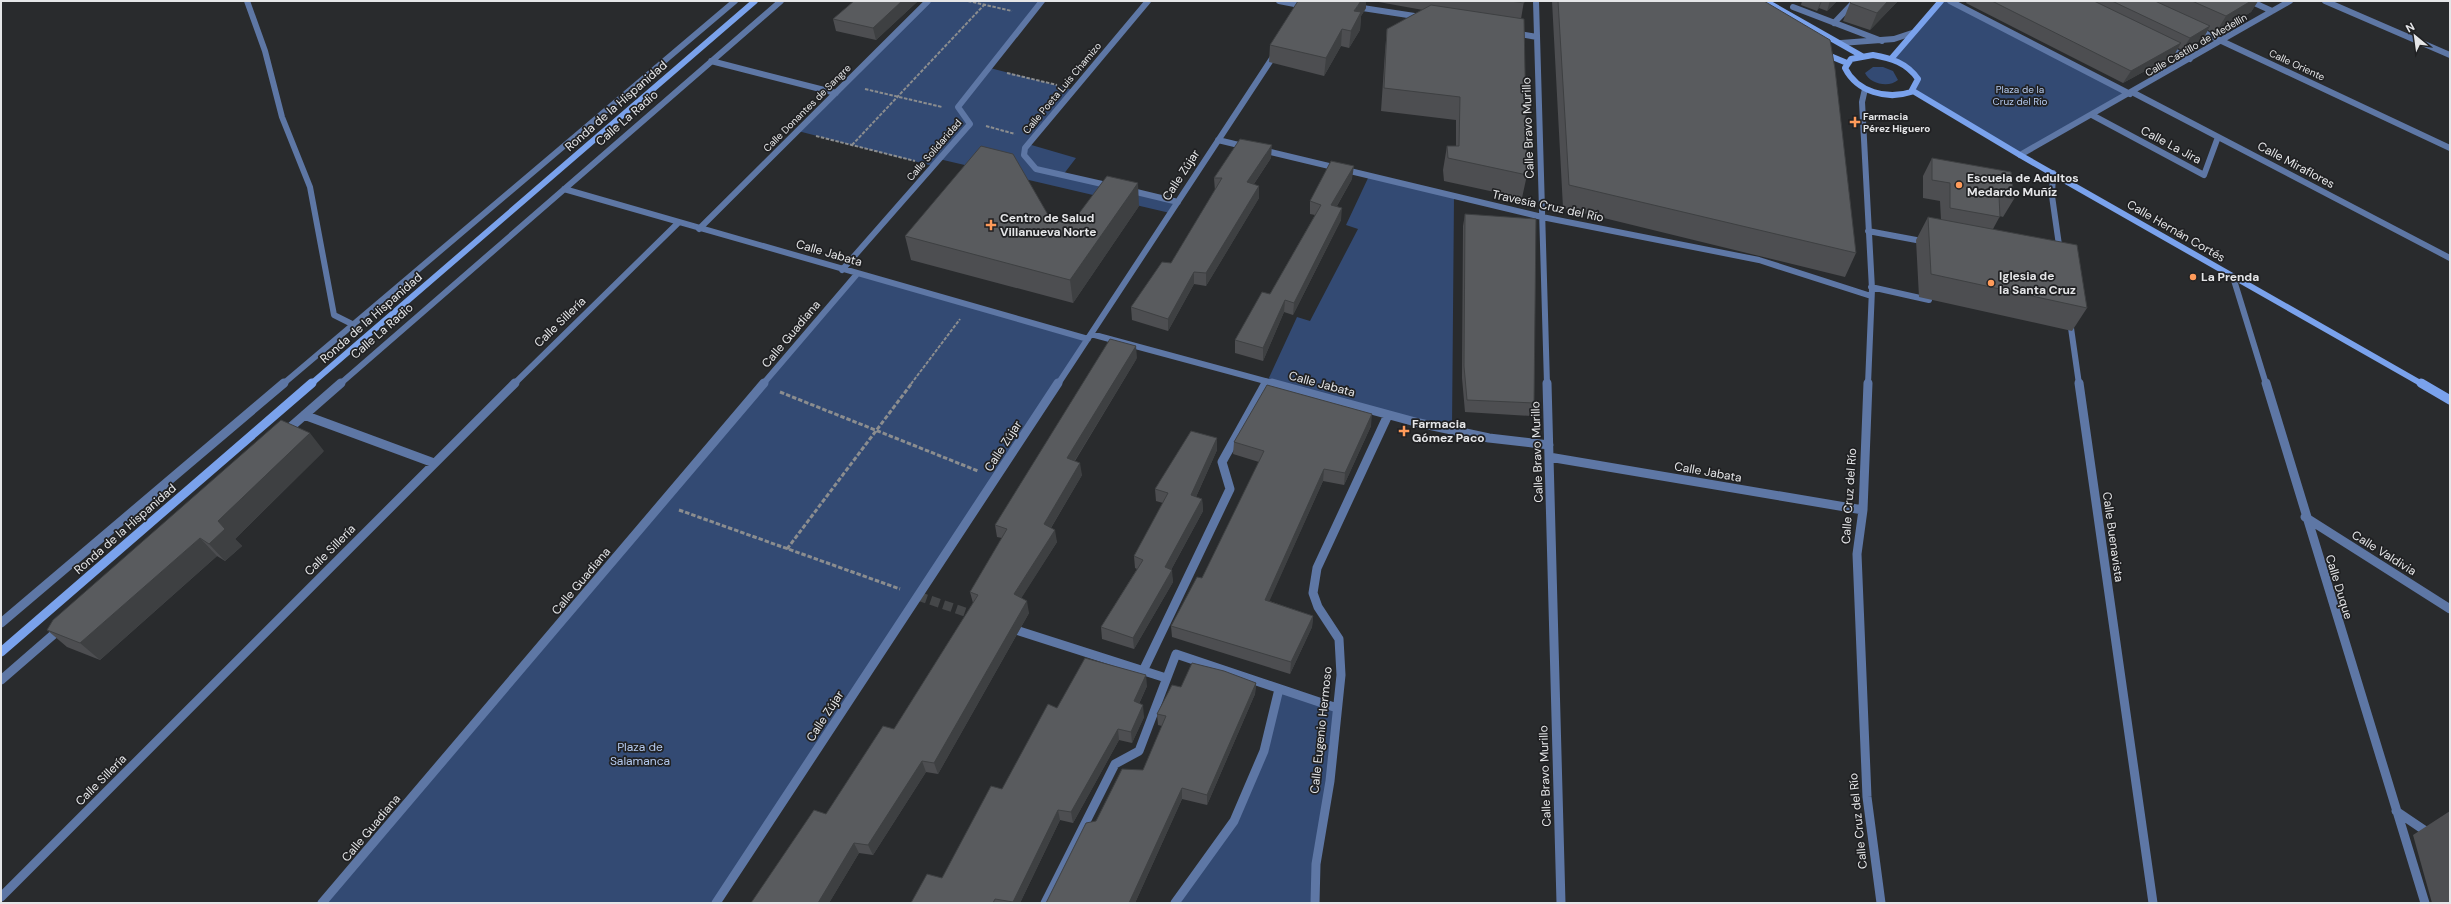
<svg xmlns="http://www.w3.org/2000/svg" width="2451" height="904" viewBox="0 0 2451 904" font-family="'DM Sans',sans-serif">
<rect width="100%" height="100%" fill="#292b2d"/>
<path fill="#334a73" d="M928 1H1042L990 68 1074 90 1028 144 1076 158 1063 175 1178 202 1170 213 939 159 933 166 798 131Z
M1941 1H1950L2130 94 2020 155 1913 91 1918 79 1891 59Z
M1873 67H1883L1893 71 1898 80C1889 88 1870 84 1865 73Z
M1369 176 1454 196 1452 430 1267 382 1297 317 1310 321 1358 229 1346 225Z
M857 274 1088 339 716 903H322Z
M1279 689 1337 708 1315 903H1175L1234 821 1264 751Z"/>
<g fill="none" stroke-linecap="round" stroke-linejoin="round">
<path stroke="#454749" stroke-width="9" stroke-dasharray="9 4.5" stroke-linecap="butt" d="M918 596 977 616"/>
<path stroke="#8b8d8f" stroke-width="2" stroke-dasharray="3.5 1.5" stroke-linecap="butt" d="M968 1 1012 11
M1007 73 1057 85
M865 89 942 107
M986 126 1015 134
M816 136 915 161
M852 145 984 5
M911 384 960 319"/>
<path stroke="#8b8d8f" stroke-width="3" stroke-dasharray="4.5 2" stroke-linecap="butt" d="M780 392 978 471
M679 510 900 589
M787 549 912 383"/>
<path stroke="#5e77a5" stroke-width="6" d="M247 1 265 51 282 117 310 187 334 315 354 325
M1279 1 1305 6
M1536 1 1547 384
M1950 1 2130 94
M2250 1 2272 11
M2325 1 2450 55
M1356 7 1421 17
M1793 7 1882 41
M1834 23 1855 1
M2196 29 2450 148
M1514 33 1537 37
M1841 43 1894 39 1912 33
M2166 47 2190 59
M711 61 836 93
M1865 89 1862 102 1872 289 1868 384
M2132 92 2450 258
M2092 115 2204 175 2218 137
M1218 140 1247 147
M1262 150 1542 217 1759 260 1871 296
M2020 155 2290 1
M2053 173 2052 196 2060 252
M1111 186 1036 169 1024 155 1025 148 1148 1
M564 189 1088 339
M1128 190 1178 202
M699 229 928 1
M1868 231 1927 242
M842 270 970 124 958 107 1042 1
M2233 277 2266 384
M1871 287 1929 300
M2070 321 2079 384
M1091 334 1276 384
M283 384 735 1
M340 384 781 1
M514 384 678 223
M763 384 857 274
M1058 384 1275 54
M1266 384 1267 382"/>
<path stroke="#5e77a5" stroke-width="9" d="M1272 383 1419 423 1489 438 1549 445
M1547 383 1561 903
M1868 383 1863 510 1857 554 1867 797 1881 903
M2079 383 2153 903
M2266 383 2425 903
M304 415 434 463
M285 432 341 383
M1549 457 1863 510
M2305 517 2450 609
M1 623 284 383
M1019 631 1166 678
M1143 671 1230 489 1222 462 1266 383
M1 680 61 628
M2396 811 2430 834
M1 897 515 383
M322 903 764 383
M716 903 1058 383
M1045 903 1115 764 1139 751 1176 654 1337 708
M1175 903 1234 821 1264 751 1279 689
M1315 903 1316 864 1330 781 1341 675 1339 639 1318 607 1313 593 1317 568 1388 415"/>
<path stroke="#7aa2ec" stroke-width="6" d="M1765 1 1862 56
M1823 53 1847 63
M1873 55C1891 58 1907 63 1918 79L1911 92C1887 100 1857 92 1845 68L1851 59Z
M1891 59 1941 1
M1913 91 2020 155 2422 384
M311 384 755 1"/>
<path stroke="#7aa2ec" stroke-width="9" d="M2421 383 2450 400
M1 652 312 383"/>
</g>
<path fill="#4d4e51" d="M854 1H918L876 40 836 31 833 19Z
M1373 1H1524L1521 19 1527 175 1522 198 1444 181 1443 170 1447 146H1456V120L1381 111 1385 52 1387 29 1423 10Z
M1552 1H1764L1856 253 1845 277 1563 208Z
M1802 1H1837L1827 11 1819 8 1817 11 1801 5Z
M1852 1H1898L1870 30 1843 21 1850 3Z
M1967 1H2258L2251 12 2215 34 2208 30 2203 39 2182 50 2178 48 2174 55 2123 83 1966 3Z
M1366 8 1361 16 1360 30 1349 48 1341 46 1324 76 1269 62 1270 45Z
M1271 158 1254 184 1259 198 1206 286 1194 284 1168 331 1132 320 1131 307 1171 263 1215 191 1214 178Z
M1932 158 2014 199 2003 217 2000 216 1993 229 2087 308 2072 331 1919 297 1916 240 1928 217 1941 220 1940 201 1923 198V176Z
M1352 179 1337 206 1341 220 1293 315 1284 312 1263 361 1235 353V340L1270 294 1315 215 1310 214V201Z
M1139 206 1073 303 911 260 905 236 1051 220 1071 224Z
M1465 214 1534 403 1531 416 1465 412 1462 378 1463 226Z
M1137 358 1075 461 1082 475 1051 528 1057 542 1021 598 1029 613 938 774 926 772 873 855 859 853 829 903H751L826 814 894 729 973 603 970 592 1002 538 997 537 995 525Z
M1371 426 1344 485 1323 481 1269 601 1313 616 1312 627 1290 674 1172 637 1171 626 1202 578 1259 462 1233 454 1234 442Z
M1217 438V450L1196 497 1202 499 1203 511 1171 570 1173 582 1134 649 1102 639 1101 627 1137 569 1135 568 1134 556 1163 503 1156 501 1155 489Z
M324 451 235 539 242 546 225 561 217 556 100 660 67 647 47 630Z
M1256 683 1255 694 1207 805 1182 799 1135 903H1046L1096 821 1143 770 1162 726 1158 725 1157 714 1181 687Z
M1147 686 1139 704 1144 717 1132 743 1119 740 1073 823 1060 820 1020 903H911L942 878 1057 708Z
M2450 811V903H2432L2413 835Z"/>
<path fill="#3e4042" d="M902 1H918L876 40 873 28Z
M1361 1H1366V8L1361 16 1360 30 1349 48 1351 31 1354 11Z
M1821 1H1822L1819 8 1817 11Z
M1830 1H1837L1827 11Z
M1888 1H1898L1870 30 1877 13Z
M2251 1H2258L2251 12 2215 34 2226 16Z
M2210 26 2203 39 2182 50 2190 38Z
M1342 29 1341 46 1324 76 1326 58Z
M2181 43 2174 55 2123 83 2131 71Z
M1272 145 1271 158 1247 194V182Z
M1354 166 1352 179 1330 218 1331 205Z
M1138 183 1139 206 1073 303 1070 280Z
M1259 186V198L1206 286V273Z
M1342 208 1341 220 1293 315 1294 303Z
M1194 272V284L1168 331V319Z
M1285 300 1284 312 1263 361V348Z
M1136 346 1137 358 1069 470 1067 458Z
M1372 414 1371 426 1344 485 1345 473Z
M310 433 324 451 235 539 242 546 225 561 209 544 218 521Z
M1217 438V450L1191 508V495Z
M1080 463 1082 475 1046 536 1044 524Z
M1324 469 1323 481 1265 611V600Z
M1202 499 1203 511 1166 579 1165 567Z
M1055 530 1057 542 1017 605 1014 594Z
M200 538 217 556 100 660 80 643Z
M1172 570 1173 582 1134 649 1133 638Z
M1027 601 1029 613 938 774 934 763Z
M1313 616 1312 627 1290 674 1291 662Z
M1146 675 1147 686 1135 712 1134 701Z
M1256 683 1255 694 1207 805V795Z
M1143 705 1144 717 1132 743 1131 732Z
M1118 729 1119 740 1073 823 1071 812Z
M922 761 926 772 873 855 868 845Z
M1182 788V799L1135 903H1129Z
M1058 810 1060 820 1020 903H1013V902Z
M854 843 859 853 829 903H818Z"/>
<path fill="#595b5e" stroke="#3e4042" d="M854 1H902L873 28 833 19Z
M1298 1H1361L1354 11 1361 12 1351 31 1342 29 1326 58 1270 45Z
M1510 1H1524V3Z
M1558 1H1764L1830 40 1835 69 1856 253 1569 185Z
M1852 1H1888L1877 13 1850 3Z
M1992 1H2094L2181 43 2131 71Z
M2112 1H2155L2210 26 2190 38Z
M2192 1H2251L2226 16Z
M1431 5 1524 19 1527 175 1448 158 1447 146H1459L1460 97 1384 88 1387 29Z
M1240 139 1272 145 1247 182 1259 186 1206 273 1194 272 1168 319 1131 307 1162 262 1171 263 1222 178H1214Z
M981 146 1013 154 1051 220 1071 224 1107 176 1138 183 1070 280 905 236Z
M1932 158 2011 172 2014 199 1999 196 2000 217 1950 208V183L1932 180Z
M1331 161 1354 166 1331 205 1342 208 1294 303 1285 300 1263 348 1235 340 1262 292 1270 294 1321 205 1310 201Z
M1465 214 1536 219 1534 403 1467 400 1464 366Z
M1928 217 2077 245 2087 308 1931 274Z
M1110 339 1136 346 1067 458 1080 463 1044 524 1055 530 1014 594 1027 601 934 763 922 761 868 845 854 843 818 903H751L814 810 826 814 883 726 894 729 978 595 970 592 1007 529 995 525Z
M1267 385 1372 414 1345 473 1324 469 1265 600 1313 616 1291 662 1171 626 1197 577 1202 578 1264 451 1234 442Z
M281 420 310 433 218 521 225 529 209 544 200 538 80 643 47 630 53 620Z
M1191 431 1217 438 1191 495 1202 499 1165 567 1172 570 1133 638 1101 627 1143 560 1134 556 1168 493 1155 489Z
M1085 658 1146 675 1134 701 1143 705 1131 732 1118 729 1071 812 1058 810 1013 902 995 899 993 903H911L927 874 942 878 991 786 1002 789 1048 704 1057 708Z
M1192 663 1224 671 1256 683 1207 795 1182 788 1129 903H1046L1086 823 1096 821 1122 769 1143 770 1166 716 1157 714 1172 685 1181 687Z"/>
<g fill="#ff9b5a" stroke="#202123" stroke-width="1.5">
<path d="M1853 116h4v4h4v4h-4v4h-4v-4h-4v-4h4z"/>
<circle cx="1959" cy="185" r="4"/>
<path d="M989 219h4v4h4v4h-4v4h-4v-4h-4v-4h4z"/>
<circle cx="2193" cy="277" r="4"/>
<circle cx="1991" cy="283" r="4"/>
<path d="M1402 425h4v4h4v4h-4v4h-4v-4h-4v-4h4z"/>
</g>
<g text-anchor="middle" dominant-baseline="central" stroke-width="3.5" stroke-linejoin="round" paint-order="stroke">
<g font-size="10" fill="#e5e6e8" stroke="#202123">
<text transform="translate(2196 45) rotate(-30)">Calle Castillo de Medellín</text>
<text transform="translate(2297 65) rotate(25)">Calle Oriente</text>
<text transform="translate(1062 88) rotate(-50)">Calle Poeta Luis Chamizo</text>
<text transform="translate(807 108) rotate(-45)">Calle Donantes de Sangre</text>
<text transform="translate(934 150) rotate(-49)">Calle Solidaridad</text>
</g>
<g font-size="10" fill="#b4c9ee" stroke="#202123">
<text x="2020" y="89">Plaza de la<tspan x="2020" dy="12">Cruz del Río</tspan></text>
</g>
<g font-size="10" font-weight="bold" fill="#e5e6e8" stroke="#202123" text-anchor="start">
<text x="1863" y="116">Farmacia<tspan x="1863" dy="12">Pérez Higuero</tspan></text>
</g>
<g font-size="12" fill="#e5e6e8" stroke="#202123">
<text transform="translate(616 106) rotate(-41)">Ronda de la Hispanidad</text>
<text transform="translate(627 118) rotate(-41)">Calle La Radio</text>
<text transform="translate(1528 128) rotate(-92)">Calle Bravo Murillo</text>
<text transform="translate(2171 145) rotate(28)">Calle La Jira</text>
<text transform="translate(2296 165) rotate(28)">Calle Miraflores</text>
<text transform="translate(1181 175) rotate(-57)">Calle Zújar</text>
<text transform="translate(1548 206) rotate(12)">Travesía Cruz del Río</text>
<text transform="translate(2176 231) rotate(30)">Calle Hernán Cortés</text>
<text transform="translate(829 253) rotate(16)">Calle Jabata</text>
<text transform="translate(371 318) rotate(-41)">Ronda de la Hispanidad</text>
<text transform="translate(560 322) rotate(-44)">Calle Sillería</text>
<text transform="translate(382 331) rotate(-41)">Calle La Radio</text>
<text transform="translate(791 334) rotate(-50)">Calle Guadiana</text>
<text transform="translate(1322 384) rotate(15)">Calle Jabata</text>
<text transform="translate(1003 446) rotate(-57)">Calle Zújar</text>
<text transform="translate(1537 452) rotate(-92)">Calle Bravo Murillo</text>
<text transform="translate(1708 472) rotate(10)">Calle Jabata</text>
<text transform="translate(1849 496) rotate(-86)">Calle Cruz del Río</text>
<text transform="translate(125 529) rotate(-41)">Ronda de la Hispanidad</text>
<text transform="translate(2113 537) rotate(82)">Calle Buenavista</text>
<text transform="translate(330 550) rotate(-45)">Calle Sillería</text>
<text transform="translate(2384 553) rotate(32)">Calle Valdivia</text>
<text transform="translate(581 581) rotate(-50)">Calle Guadiana</text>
<text transform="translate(2339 587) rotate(73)">Calle Duque</text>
<text transform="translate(825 716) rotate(-57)">Calle Zújar</text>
<text transform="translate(1321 730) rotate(-84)">Calle Eugenio Hermoso</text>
<text transform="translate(1545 776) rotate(-92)">Calle Bravo Murillo</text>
<text transform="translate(101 780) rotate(-45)">Calle Sillería</text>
<text transform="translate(1858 821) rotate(-96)">Calle Cruz del Río</text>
<text transform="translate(371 828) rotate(-50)">Calle Guadiana</text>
</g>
<g font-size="12" font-weight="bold" fill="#e5e6e8" stroke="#202123" text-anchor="start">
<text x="1967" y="178">Escuela de Adultos<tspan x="1967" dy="14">Medardo Muñíz</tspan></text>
<text x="1000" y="218">Centro de Salud<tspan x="1000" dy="14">Villanueva Norte</tspan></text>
<text x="1999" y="276">Iglesia de<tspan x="1999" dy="14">la Santa Cruz</tspan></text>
<text x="2201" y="277">La Prenda</text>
<text x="1412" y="424">Farmacia<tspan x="1412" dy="14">Gómez Paco</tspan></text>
</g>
<g font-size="12" fill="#b4c9ee" stroke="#202123">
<text x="640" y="747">Plaza de<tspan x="640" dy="14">Salamanca</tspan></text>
</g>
</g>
<rect width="2451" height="904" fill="none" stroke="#e5e6e8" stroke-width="4"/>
<g transform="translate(2415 36) rotate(331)" stroke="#202123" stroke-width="3" paint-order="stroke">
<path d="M0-3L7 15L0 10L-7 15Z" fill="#e5e6e8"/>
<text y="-6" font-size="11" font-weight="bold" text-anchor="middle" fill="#e5e6e8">N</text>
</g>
</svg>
